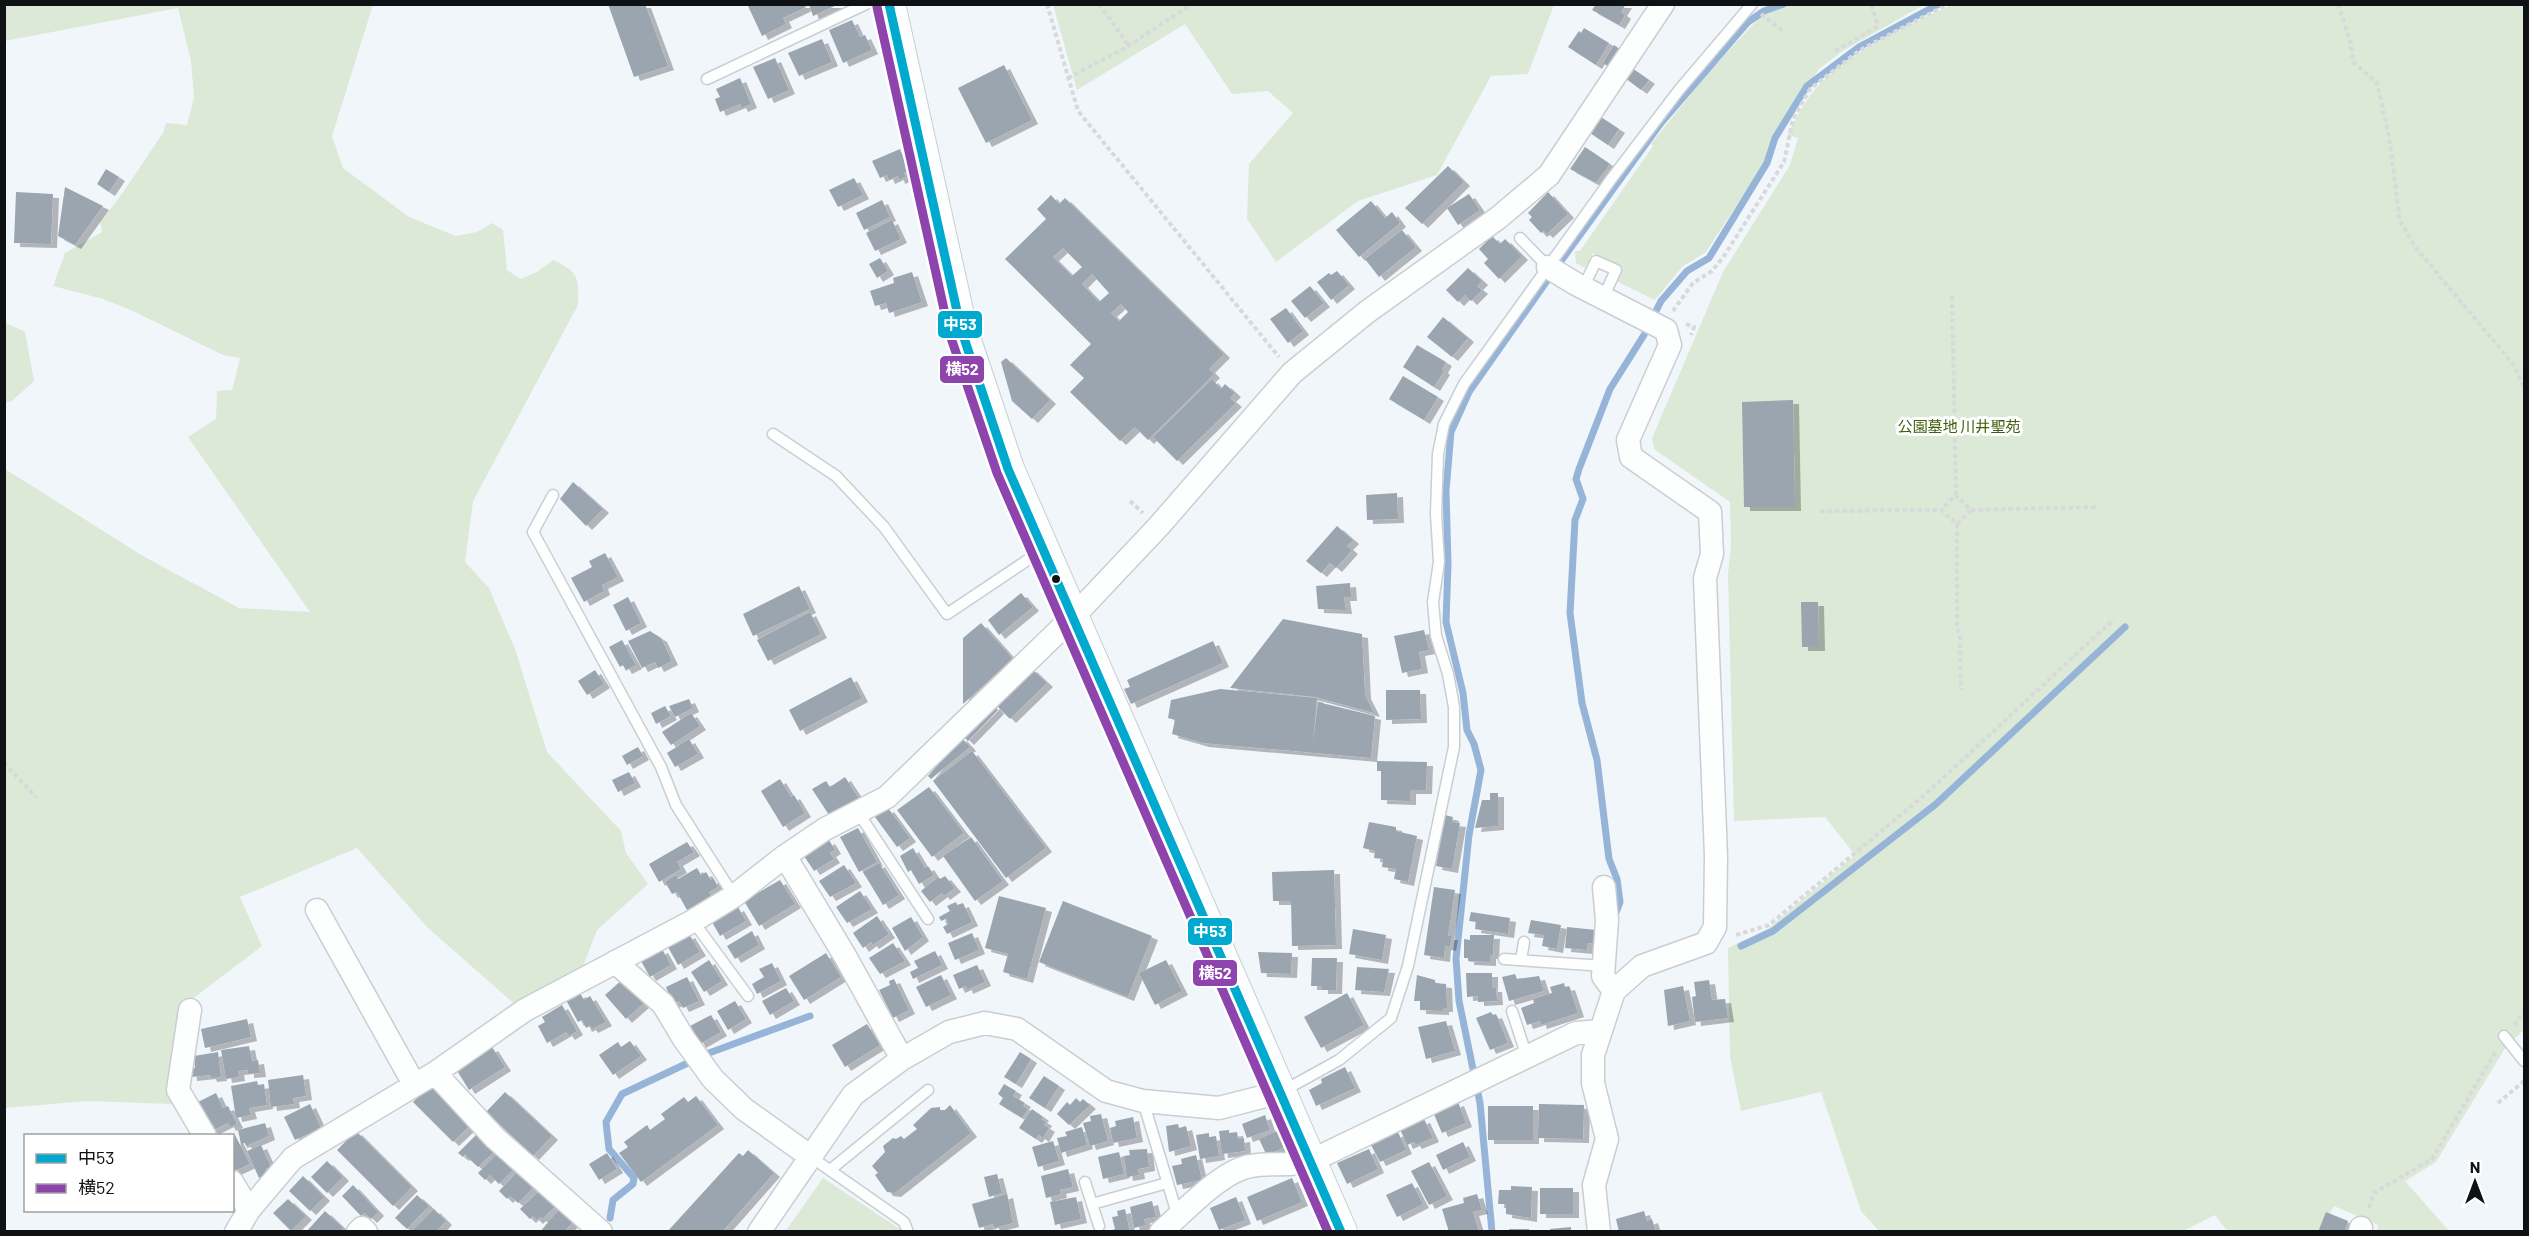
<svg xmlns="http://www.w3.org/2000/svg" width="2529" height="1236" viewBox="0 0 2529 1236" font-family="Barlow,'Noto Sans JP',sans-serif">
<defs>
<filter id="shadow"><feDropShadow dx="6" dy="4" stdDeviation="0" flood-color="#0004"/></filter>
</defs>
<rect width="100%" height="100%" fill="#f1f6fb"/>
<path fill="#dce9d7" d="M1925 4 1841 52 1819 69 1770 141 1765 163 1705 253 1683 266 1655 300 1616 281 1623 268 1593 253 1585 268 1576 263 1575 251H1580L1653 146 1651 144 1706 75 1762 15 1793 5Z
M1954 4 2524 5V1030L2507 1045 2436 1162 2405 1181 2449 1231H2377L2378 1225 2334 1206 2318 1231H2227L2215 1215 2181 1232 1879 1231 1861 1211 1821 1092 1741 1111 1730 1057 1728 948 1769 928 1855 855 1825 817 1734 821 1728 574 1731 544 1730 502 1654 449 1652 438 1723 272 1790 165 1798 138 1787 135C1795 121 1803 104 1813 92 1844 54 1909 24 1954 4Z
M4 5H373L332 136 343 168 409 217 456 236 477 232 492 223 503 230 507 270 521 279 537 272 553 260C579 272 579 278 578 305L473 501 465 562 489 588 515 649 547 752 621 831 626 853 648 884 597 930 581 972 519 1008 428 928 357 848 240 897 262 946 183 1006 173 1104 87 1101 5 1108V469L143 556 239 608 310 612 188 437 216 419 217 391 232 390 240 358 223 355 133 311 103 299 53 286 65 253 102 232 100 222C124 194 142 163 163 133L166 123 187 125 194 97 191 61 178 8 5 41Z
M1053 5V4L1554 5 1528 74 1491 76 1437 175 1358 201 1276 262 1247 219 1249 164 1293 113 1268 91 1232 94 1185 24 1077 90Z
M4 322 25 332 34 381 12 401 5 403Z
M823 1178 903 1231 785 1232Z"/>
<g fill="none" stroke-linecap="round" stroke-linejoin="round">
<path stroke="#96b4d7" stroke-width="7" d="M1615 915 1620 902 1617 879 1609 859 1597 760 1582 703 1570 613 1575 520 1583 499 1576 479 1579 469 1610 389 1644 335 1661 301 1687 271 1709 258 1767 163 1775 138 1807 86 1859 47 1939 4
M1741 946 1773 931 1936 804 2125 627
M610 1218 613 1200 633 1184 634 1178 609 1149 606 1122 622 1094 709 1053 810 1016
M1492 1232 1480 1103 1459 1001 1456 959 1469 835 1481 770 1474 744 1467 730 1463 693 1446 622 1448 564 1446 491 1451 432 1469 392 1556 268 1661 123 1748 22 1764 11 1784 4"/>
</g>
<path fill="#9aa5af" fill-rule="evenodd" filter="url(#shadow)" d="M608 4H645L668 66 634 77Z
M750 4H805L806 7 783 18 786 24 762 36 748 6Z
M809 4H839L813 16Z
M1596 4H1626L1621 12 1625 15 1619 25 1592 10Z
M852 20 860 37 865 35 872 50 843 63 829 30Z
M1584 28 1609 43 1596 65 1568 47 1579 31 1581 33Z
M822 39 832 62 799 76 788 53Z
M1614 45 1624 52 1613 70 1603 63Z
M775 58 789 90 768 99 753 67Z
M1004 65 1032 120 986 143 958 88Z
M1632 68 1649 80 1641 90 1625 78Z
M740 78 751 104 742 108 740 104 720 112 715 99 720 97 716 89Z
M1601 117 1619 129 1608 145 1590 133Z
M1585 147 1610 164 1596 183 1570 169Z
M900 149 909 171 904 173 906 177 899 180 898 176 889 180 887 175 880 178 872 161Z
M1448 166 1464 182 1422 224 1405 208Z
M106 169 119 177 109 192 97 184Z
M854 178 863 195 838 207 829 190Z
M65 187 103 206 75 245 58 236Z
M16 192 53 194 51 244 14 243Z
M1548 192 1568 214 1547 234 1544 231 1541 233 1529 220 1532 217 1528 213Z
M1469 194 1480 210 1458 225 1447 208Z
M1051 195 1059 204 1065 198 1224 354 1209 369 1214 374 1148 440 1135 427 1120 441 1070 392 1084 378 1070 365 1091 344 1005 259 1046 219 1037 209ZM1063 248 1082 267 1072 276 1053 257ZM1092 274 1109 293 1099 302 1082 284ZM1121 304 1128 312 1119 321 1111 313Z
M882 200 890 217 864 230 856 213Z
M1371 201 1385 218 1392 212 1400 223 1359 257 1336 230Z
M892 220 901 239 875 251 866 233Z
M1402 230 1416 247 1379 277 1365 259Z
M1492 236 1500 244 1505 239 1522 256 1499 279 1484 263 1488 259 1479 249Z
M880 258 888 271 877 278 869 264Z
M1468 268 1482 281 1477 286 1482 290 1471 301 1465 295 1458 302 1446 290Z
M1337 271 1349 285 1331 300 1317 282 1329 273 1331 275Z
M912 272 922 302 889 313 886 303 875 306 870 291 894 283 893 278Z
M1310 286 1324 303 1305 318 1291 301Z
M1286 308 1303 331 1288 343 1270 319Z
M1443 317 1468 338 1452 357 1427 337Z
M1417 345 1446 362 1442 369 1444 371 1434 387 1403 367Z
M1006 358 1050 400 1032 419 1012 401 1001 362Z
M1403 376 1438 397 1424 420 1389 399Z
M1212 379 1221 389 1225 384 1235 393 1230 398 1236 403 1177 461 1153 437Z
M1793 400 1795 507H1744L1742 402Z
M573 482 603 509 586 526 560 499Z
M1397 493 1398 519 1367 520 1366 495Z
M1337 526 1353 540 1347 546 1352 550 1336 568 1330 563 1321 573 1306 561Z
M605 553 618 577 602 585 604 591 584 602 571 578 592 567 589 561Z
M1350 583 1351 597H1344L1346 610 1318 609 1316 586Z
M799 586 810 609 753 636 743 614Z
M1021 593 1033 607 999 635 988 620Z
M628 597 641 623 626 631 613 605Z
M1801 602H1818L1819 647H1802Z
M810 612 821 634 768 661 757 640Z
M1283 619 1362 634 1365 695 1374 713 1315 697 1230 688Z
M981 623 1013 659 963 704V638Z
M1424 630 1429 650 1419 652 1422 669 1402 673 1394 636Z
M650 631 661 638 672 661 658 668 655 662 642 668 628 641Z
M622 640 636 665 626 670 623 665 620 667 609 647Z
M1213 641 1223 663 1131 704 1124 689 1130 687 1127 680Z
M1031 668 1047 683 1010 719 994 703Z
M595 670 604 684 587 695 578 681Z
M851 677 862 698 800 731 789 710Z
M1220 689 1317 698 1313 743 1318 702 1375 716 1371 758 1203 743 1172 734 1175 720 1168 718 1171 700Z
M1386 690H1420L1421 719 1386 720Z
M689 699 693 708 675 717 669 706Z
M994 705 998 710 968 741 963 736Z
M665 706 671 716 656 724 651 713Z
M691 713 700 726 671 745 662 732Z
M961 737 970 747 931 779 928 776Z
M689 739 698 754 675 767 667 753Z
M638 747 643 756 627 765 622 756Z
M972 751 1046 848 1006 878 933 781Z
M1377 761 1427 762 1426 790H1410V801L1381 800V771H1377Z
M629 772 635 783 618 792 612 780Z
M845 777 860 800 836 815 834 812 829 815 812 789 826 781 830 787Z
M780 779 791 797 794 795 805 813 783 827 761 791Z
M929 787 964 833 932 857 897 810Z
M1490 793H1498V826L1475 828 1482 800H1490Z
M888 808 910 838 897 847 875 817Z
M1445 815 1453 817 1452 822 1460 823 1452 869 1436 866Z
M1369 822 1396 827V831L1417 836 1408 882 1394 879 1396 869 1382 867 1383 859 1374 858 1375 851 1363 848Z
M858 828 877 862 859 872 840 837Z
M971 837 1003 881 975 901 943 856Z
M829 840 835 850 830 853 834 859 814 871 802 853 818 842 820 846Z
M687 842 694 852 677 862 681 869 659 882 649 864Z
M913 848 925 868 928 866 934 875 919 884 911 870 908 872 900 856Z
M879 863 899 895 883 905 863 872Z
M844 865 856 883 830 897 819 881Z
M697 868 701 875 706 872 711 880 713 878 718 887 709 892 711 896 687 910 677 892 672 894 665 882 676 875 678 879Z
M1334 870 1336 945 1292 946 1291 901H1273L1272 872Z
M945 876 955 888 944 896 942 893 930 902 921 891 938 877 940 879Z
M780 880 795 904 759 926 744 901Z
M1434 887 1455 890 1448 936H1452L1450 947 1445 946 1444 958 1424 955Z
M860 891 872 909 847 923 836 907Z
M999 896 1046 908 1027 979 1003 972 1008 954 985 948Z
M1063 901 1152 936 1128 997 1039 962Z
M956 902 957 905 963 903 972 922 947 934 943 927 948 924 946 919 941 921 939 917 950 911 947 906Z
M738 907 746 921 720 936 712 922Z
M1471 912 1510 918 1508 934 1475 929 1476 922 1469 921Z
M877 916 889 934 873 945 871 942 863 948 853 933Z
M911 917 923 937 905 951 892 928Z
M1531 920 1561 925 1557 949 1542 946 1544 935 1528 933Z
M1567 927 1596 930 1595 944 1588 943 1587 950 1565 948Z
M1353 929 1386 935 1382 960 1349 954Z
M752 931 759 945 735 959 727 946Z
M972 933 979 950 955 960 948 943Z
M689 934 700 952 678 965 668 947Z
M1470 935H1494L1493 955H1490V962L1468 961V958H1464V939L1470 940Z
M893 943 905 961 880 974 869 958Z
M662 949 671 965 650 977 641 961Z
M935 951 942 965 913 979 910 972 918 968 914 961Z
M1258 952 1292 953 1291 974 1261 973Z
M826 953 841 977 804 1000 789 976Z
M1312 958H1337L1336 990H1322V986H1311Z
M709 960 722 981 704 992 691 972Z
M1166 960 1182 991 1155 1005 1139 973Z
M772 963 781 981 757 994 752 984 764 977 759 969Z
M977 965 985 982 967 990 966 986 959 989 953 975Z
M1357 967 1389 969 1384 992 1355 990Z
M1466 973H1492V988H1496L1497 1001 1478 1002V996L1467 997Z
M1515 974 1517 979 1539 976 1544 991 1509 1001 1502 977Z
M941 975 951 995 926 1007 916 987Z
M1417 975 1435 980V983L1446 984 1447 1008H1443V1011L1420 1010V1001H1414Z
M687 977 699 1001 683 1008 679 1001 673 1004 666 987Z
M623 979 644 1003 626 1019 605 995Z
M894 979 909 1010 893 1018 879 990 890 985 889 981Z
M1709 980 1712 1000 1725 999 1728 1018 1695 1022 1692 997 1696 996 1694 982Z
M1564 983 1565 987 1569 986 1578 1013 1541 1025 1540 1021 1527 1025 1521 1008 1534 1003 1533 999 1552 993 1550 987Z
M1683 986 1690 1021 1668 1026 1664 990Z
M786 988 794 1001 770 1015 762 1001Z
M580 993 584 1000 590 996 606 1022 592 1029 590 1026 586 1028 582 1020 578 1022 566 1000Z
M1347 993 1364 1025 1321 1048 1304 1017Z
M735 1001 746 1019 728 1030 717 1011Z
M562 1005 577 1031 569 1036 566 1032 547 1043 538 1026 545 1022 542 1017Z
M1491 1012 1493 1015 1496 1014 1508 1043 1490 1050 1476 1018Z
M711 1015 721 1032 700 1044 690 1026Z
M247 1019 251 1037 205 1048 201 1029Z
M1446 1021 1455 1051 1426 1059 1418 1027Z
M867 1024 880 1045 845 1067 832 1045Z
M630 1041 641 1056 613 1075 599 1055 618 1042 621 1047Z
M249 1046 252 1061 258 1060 260 1073 248 1074V1070L238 1071 239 1077 226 1079 221 1050Z
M492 1047 505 1067 469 1090 456 1069Z
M218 1052 221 1077 211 1078 210 1075 191 1077 190 1069 195 1068 194 1056Z
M1020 1052 1031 1059 1016 1084 1004 1077Z
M1345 1067 1355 1088 1316 1106 1309 1090 1322 1083 1321 1079Z
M303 1075 306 1096 293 1098 294 1104 271 1107 268 1080Z
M1044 1076 1059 1086 1045 1108 1029 1098Z
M257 1081 258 1085 264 1084 267 1105 249 1108 251 1115 236 1118 231 1086Z
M1004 1084 1016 1091 1013 1096 1025 1103 1023 1106 1028 1109 1022 1118 999 1104 1003 1098 998 1094Z
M430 1085 470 1126 453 1142 413 1102Z
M505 1092 552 1136 533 1156 486 1112Z
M216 1093 223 1108 228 1106 237 1124 230 1127 228 1123 210 1132 196 1103Z
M696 1096 718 1125 641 1182 619 1153 628 1147 624 1142 647 1125 650 1130 665 1119 661 1114 684 1097 688 1102Z
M1076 1098 1080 1102 1083 1099 1090 1105 1069 1125 1057 1114 1067 1102 1070 1105Z
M1458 1102 1466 1123 1442 1133 1433 1112Z
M310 1104 321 1128 295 1140 284 1117Z
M1539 1104 1584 1105 1583 1139 1538 1138Z
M950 1105 971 1133 895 1193 887 1192 875 1175 878 1173 872 1166 885 1152 883 1146 893 1138 896 1139 901 1136 904 1139 917 1129 913 1125 931 1108 940 1107V1110H945Z
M1488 1106H1533V1140H1488Z
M1032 1109 1043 1117 1041 1119 1046 1122 1044 1125 1049 1128 1043 1138 1039 1135 1036 1139 1019 1128Z
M1101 1114 1108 1141 1090 1146 1083 1123 1091 1121 1090 1116Z
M1265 1115 1270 1130 1247 1138 1242 1124Z
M1133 1117 1137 1138 1113 1143 1110 1128 1116 1126 1115 1121Z
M1424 1119 1433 1138 1416 1145 1414 1142 1407 1145 1400 1129Z
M265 1123 269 1136 246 1146 245 1143 241 1144 238 1130Z
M1178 1124 1179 1128 1186 1126 1191 1146 1169 1152 1166 1126Z
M1082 1127 1087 1145 1061 1153 1057 1138 1067 1136 1065 1132Z
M1229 1130V1133L1237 1132 1238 1139 1244 1138 1245 1151 1222 1154 1219 1131Z
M356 1131 412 1187 393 1206 337 1150Z
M1277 1131 1284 1147 1267 1156 1259 1139Z
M1398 1132 1406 1150 1380 1162 1371 1145Z
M1209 1133V1137L1216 1136 1219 1156 1200 1159 1196 1135Z
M477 1134 494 1152 478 1167 465 1155 463 1157 458 1153Z
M235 1135 250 1164 235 1171 232 1167Z
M1053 1141 1059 1161 1038 1167 1032 1147Z
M1463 1142 1470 1157 1443 1170 1436 1155Z
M261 1145 271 1167 266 1169 268 1174 259 1178 247 1151Z
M1147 1149 1149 1167 1138 1169 1139 1175 1127 1177 1124 1156 1130 1155 1129 1150Z
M1369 1149 1378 1169 1347 1184 1337 1163Z
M748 1150 774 1173 722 1232H667L739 1153 743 1156Z
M499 1152 515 1168 499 1184 490 1175 485 1180 478 1173Z
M1119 1152 1124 1174 1103 1179 1098 1157Z
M607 1153 617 1169 599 1180 589 1164Z
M1196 1155 1202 1180 1177 1185 1172 1166 1182 1164 1181 1159Z
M327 1161 343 1177 327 1193 311 1177Z
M1429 1162 1447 1196 1429 1205 1411 1171Z
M1068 1169 1073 1187 1060 1190 1061 1194 1046 1198 1041 1176Z
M518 1171 534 1187 518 1203 510 1196 507 1199 499 1191Z
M997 1174 1002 1193 989 1197 984 1177Z
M303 1176 324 1197 310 1211 289 1191Z
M1292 1178 1302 1202 1257 1221 1247 1197Z
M1412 1183 1423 1204 1397 1217 1386 1195Z
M353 1185 378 1212 371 1219 365 1213 361 1216 342 1196Z
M1511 1186 1532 1187 1531 1218 1506 1214V1204H1498L1499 1190H1511Z
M1540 1188H1573V1214H1540Z
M539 1191 555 1207 542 1219 540 1217 537 1220 533 1216 530 1219 520 1209Z
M1007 1194 1013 1223 994 1228 993 1224 979 1228 972 1204Z
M1477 1194 1482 1210 1473 1212 1479 1232H1449L1442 1209 1464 1203 1463 1198Z
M417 1195 429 1206 407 1229 395 1218Z
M1076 1197 1081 1219 1055 1225 1050 1202Z
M1236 1197 1245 1220 1219 1230 1210 1208Z
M288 1199 306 1216 291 1231 273 1213Z
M1152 1201 1156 1217 1144 1219 1146 1225 1134 1228 1130 1207Z
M434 1209 446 1221 436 1232H411Z
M559 1209 573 1222 564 1232H540Z
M1125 1209 1130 1232H1108L1115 1229 1112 1217 1118 1216 1117 1211Z
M325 1211 343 1228 340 1232H306Z
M1644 1211 1647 1221 1652 1219 1656 1232H1619L1616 1219Z
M2326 1212 2348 1221 2344 1232H2318Z
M1571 1227V1232H1550V1229Z
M1509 1229H1529V1232H1509Z"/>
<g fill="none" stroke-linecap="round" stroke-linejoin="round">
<defs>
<path id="lane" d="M707 79 866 4
M1520 238 1548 267
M1583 288 1596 261 1616 270 1603 298
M773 434 836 476 884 527 947 614 1041 551
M553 495 533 532 661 767 676 805 734 896
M858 812 928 919
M693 921 748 996
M1504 959 1604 966
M1521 960 1524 942
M1512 1011 1527 1057
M2504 1036 2524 1061
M1283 1091 1339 1060 1391 1018 1408 966 1454 747V707L1448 674 1436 636 1433 602 1439 562 1436 514 1438 454 1444 424 1464 384 1612 178 1679 90 1752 4
M1143 1101 1178 1217
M811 1157 904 1222 908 1232
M830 1170 928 1090
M1085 1182 1099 1226
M1092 1204 1167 1183"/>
<path id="street" d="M1548 267 1576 284 1666 330 1670 345 1628 440 1631 457 1710 512 1712 554 1705 578 1716 856 1715 927 1706 943 1642 966 1614 991 1593 1055V1083L1607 1139 1594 1185 1599 1232
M785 856 845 956 902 1059
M1604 887 1607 920 1603 976 1614 991
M317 910 414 1084
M615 962 663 1004 684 1039 713 1079 744 1109 811 1157
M190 1010 178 1090 205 1136
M435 1073 495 1138 601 1232
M232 1182 249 1210
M236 1232 249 1210 293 1158 435 1073 525 1010 693 921 734 896 785 856 825 829 887 797 1074 616 1158 527 1292 373 1367 312 1498 218 1549 175 1663 4
M358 1232 362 1228 366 1232
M759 1232 853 1095 902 1059 949 1032 985 1023 1017 1029 1106 1091 1143 1101 1219 1108 1281 1092
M1161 1232C1184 1212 1222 1170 1251 1166 1271 1162 1291 1167 1311 1161L1576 1033 1600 1031
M2360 1232 2361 1228"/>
<path id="secondary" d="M889 4 961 329 1008 469 1341 1232"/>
</defs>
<use href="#lane" stroke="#caced2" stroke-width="13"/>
<use href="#street" stroke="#caced2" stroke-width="25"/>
<use href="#secondary" stroke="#caced2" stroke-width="34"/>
<path stroke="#d8d9da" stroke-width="4" stroke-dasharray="4.5 3" stroke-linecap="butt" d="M1047 4 1078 111 1279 357
M1099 4 1129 46
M2338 4 2351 44 2353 62 2377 83 2389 136 2400 221 2416 248 2514 365 2524 388
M1761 14 1785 33
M1835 51 1878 26 1871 4
M1068 78 1125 48 1192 4
M1952 296 1956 495
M1673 311 1693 283 1712 271 1724 256 1784 162 1793 119 1810 89 1860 50 1948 4
M1686 324 1694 327 1691 335
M1130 501 1143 513
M1971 510 2097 507
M1820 511 1941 510 1957 524 1971 510 1956 495 1941 510
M1957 524V629L1960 634 1961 690
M4 763 36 797
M1736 935 1769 925 1928 792 2114 619
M2514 1025 2524 1012
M2498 1103 2524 1081
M2369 1208 2374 1193 2432 1159 2496 1051"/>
<use href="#lane" stroke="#fdfefe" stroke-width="10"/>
<use href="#street" stroke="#fdfefe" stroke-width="22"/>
<use href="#secondary" stroke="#fdfefe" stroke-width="32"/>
<defs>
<path id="bus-1" d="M889 4 961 329 1008 469 1341 1232"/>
<path id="bus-2" d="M877 7 949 332 997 473 1328 1232"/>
</defs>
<use href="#bus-1" stroke="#fff" stroke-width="14"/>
<use href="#bus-2" stroke="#fff" stroke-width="14"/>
<use href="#bus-1" stroke="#00a9ce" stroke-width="9"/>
<use href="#bus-2" stroke="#8e44ad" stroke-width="9"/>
</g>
<circle fill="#0f1215" stroke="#fff" stroke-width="2" cx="1056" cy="579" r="5"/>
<g text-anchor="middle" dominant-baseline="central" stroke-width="6" stroke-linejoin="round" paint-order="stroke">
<g font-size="15" fill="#3d600c" stroke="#fff">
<text x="1959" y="426">公園墓地 川井聖苑</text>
</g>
</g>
<g stroke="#fff" stroke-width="2">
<rect x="937" y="310" width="46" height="29" rx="6" fill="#00a9ce"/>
<rect x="939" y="355" width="46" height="29" rx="6" fill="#8e44ad"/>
<rect x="1187" y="917" width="46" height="29" rx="6" fill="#00a9ce"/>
<rect x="1192" y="959" width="46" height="28" rx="6" fill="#8e44ad"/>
</g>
<g font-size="16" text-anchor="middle" font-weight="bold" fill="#fff">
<text x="960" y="330">中53</text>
<text x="962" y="375">横52</text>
<text x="1210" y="937">中53</text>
<text x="1215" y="979">横52</text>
</g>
<rect width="2529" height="1236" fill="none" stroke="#0f1215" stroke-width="12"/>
<rect x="24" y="1134" width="210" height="78" fill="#ffffff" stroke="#9fa0a1" stroke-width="1.5"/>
<rect x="36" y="1154" width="30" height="9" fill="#00a9ce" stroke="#9fa0a1" stroke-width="1.5"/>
<text x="78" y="1164" font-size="18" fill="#0f1215">中53</text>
<rect x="36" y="1184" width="30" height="9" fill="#8e44ad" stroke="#9fa0a1" stroke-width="1.5"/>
<text x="78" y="1194" font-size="18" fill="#0f1215">横52</text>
<g transform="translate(2475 1182)" stroke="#ffffff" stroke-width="4.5" paint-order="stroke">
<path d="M0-4.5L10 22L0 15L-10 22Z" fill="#0f1215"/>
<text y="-9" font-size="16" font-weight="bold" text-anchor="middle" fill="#0f1215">N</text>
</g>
</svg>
